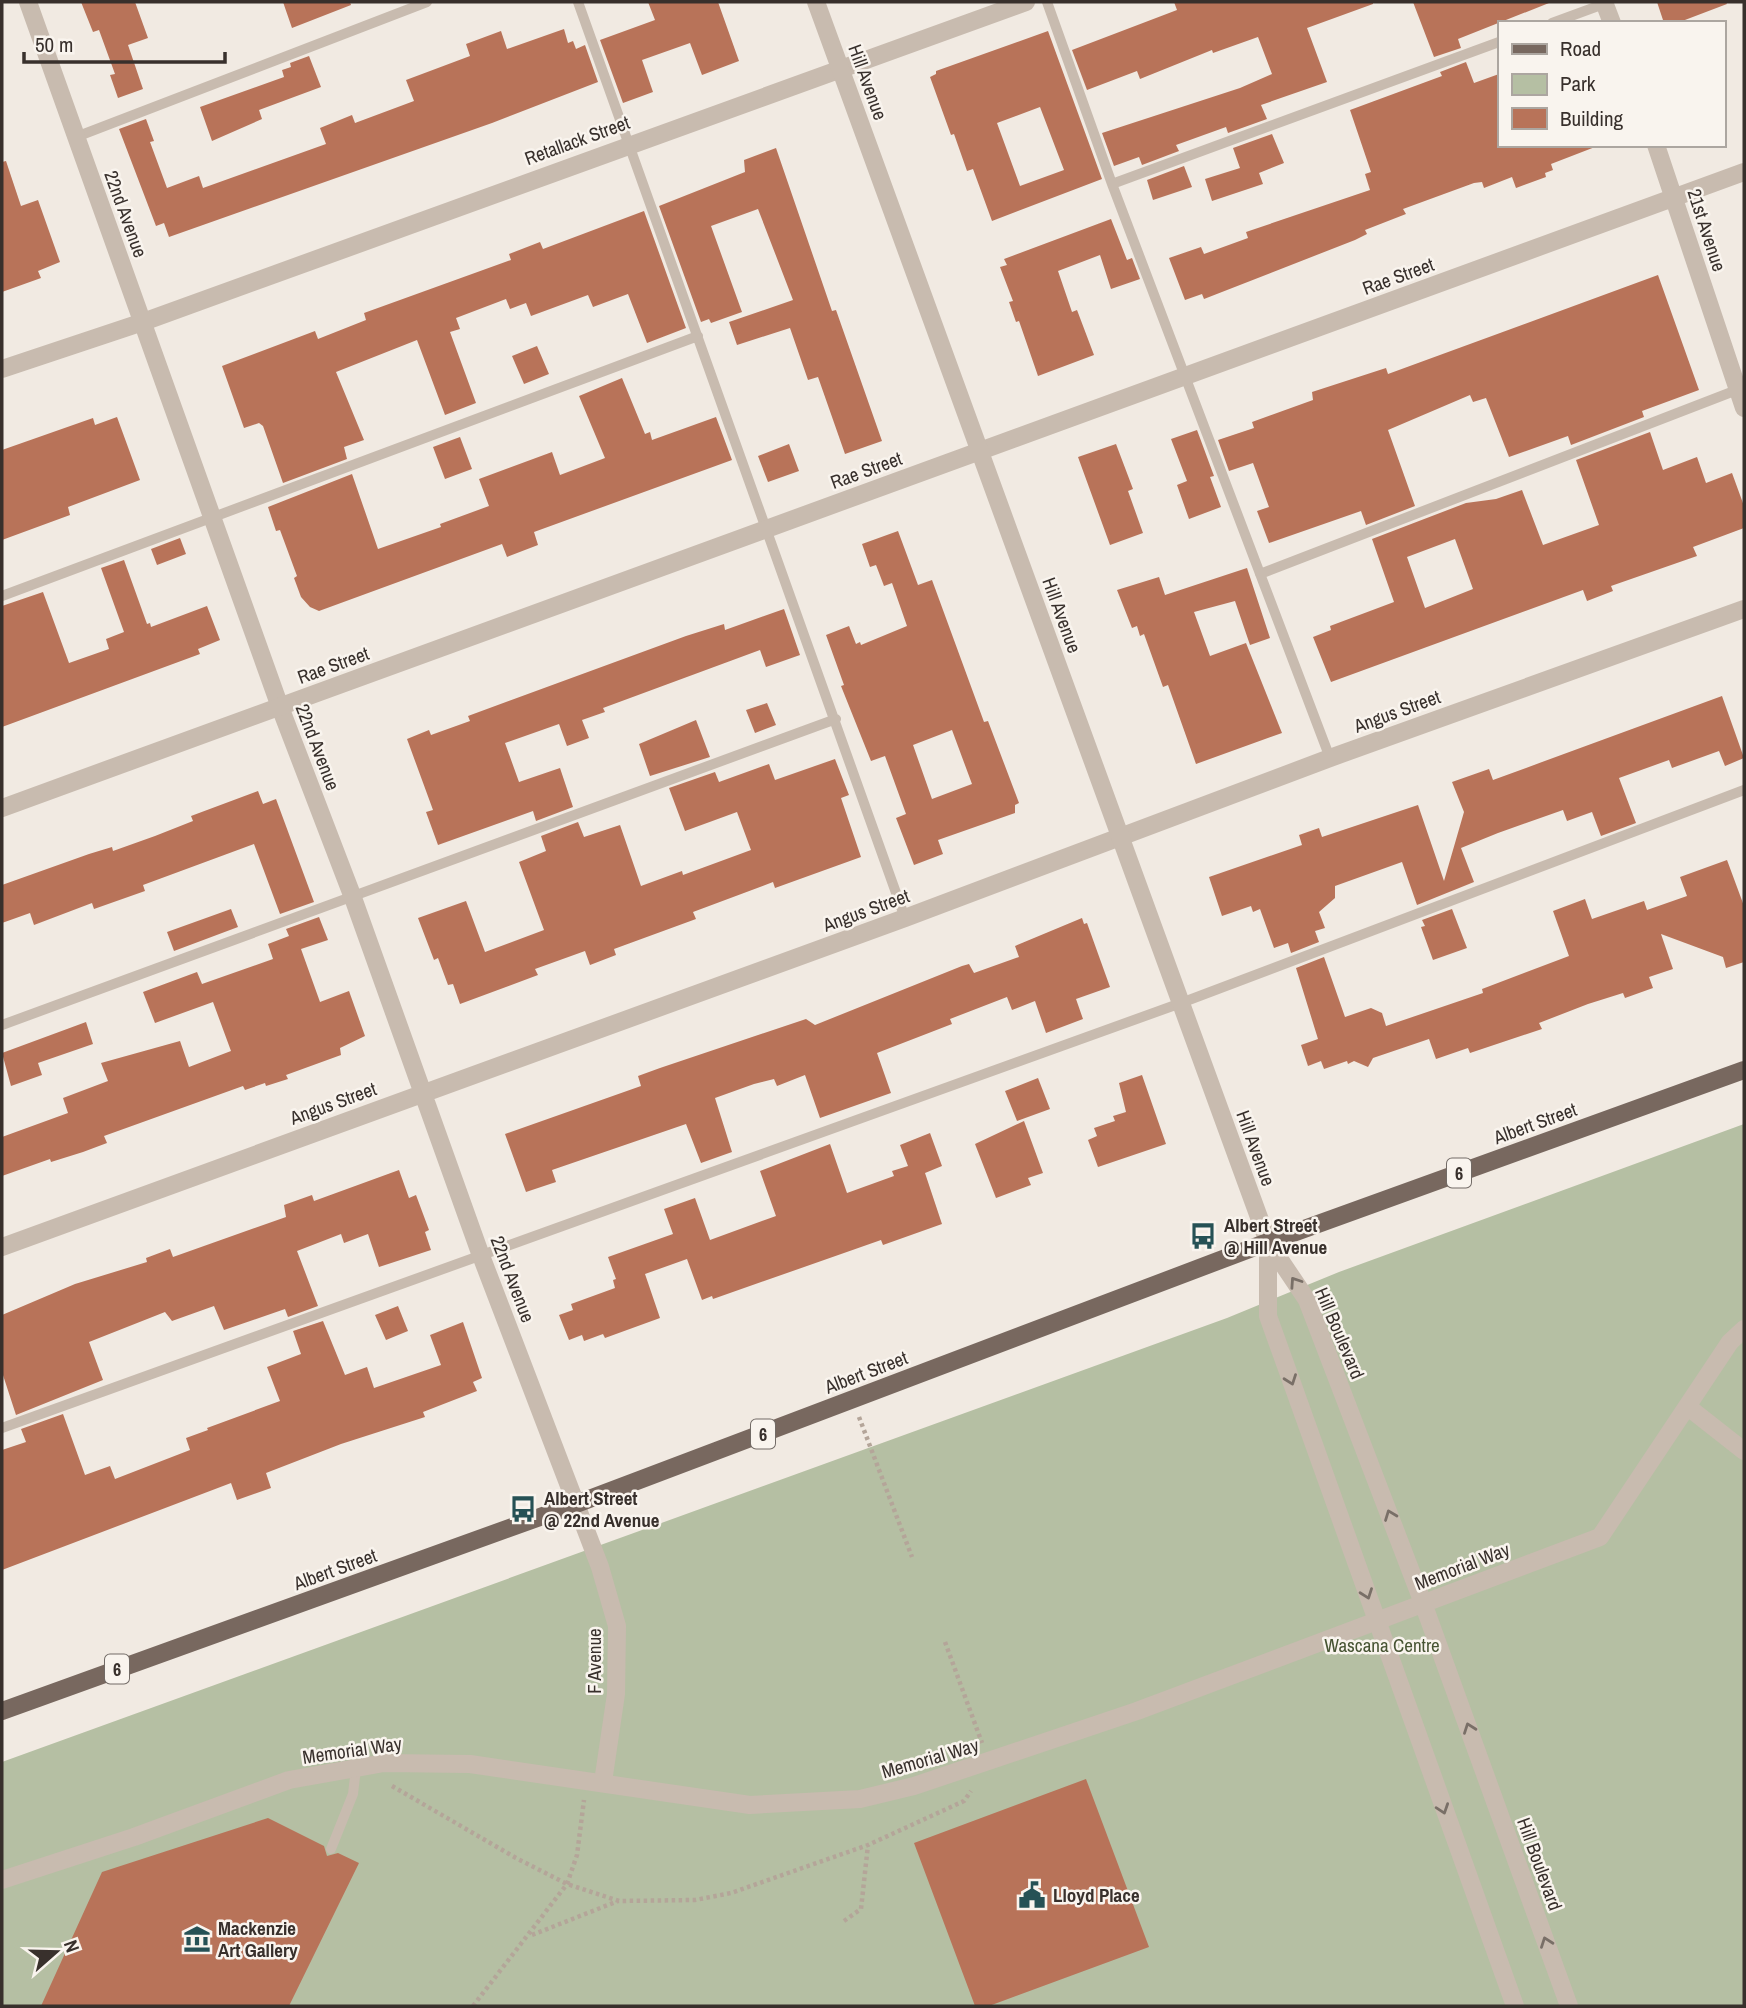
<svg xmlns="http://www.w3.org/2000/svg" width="1746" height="2008" viewBox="0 0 1746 2008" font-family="'Archivo Narrow',sans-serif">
<rect width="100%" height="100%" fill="#f1eae2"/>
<path fill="#b5bfa3" d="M1744 1124V2006H2V1762L1227 1318 1339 1272Z"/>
<path fill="#b87359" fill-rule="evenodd" d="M81 2H135L148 38 128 45 143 89 118 98 110 75 115 74 99 30 93 32Z
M283 2H350L351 5 292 28Z
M648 2H718L739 61 702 75 690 43 642 60 653 92 623 103 600 40 655 20Z
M1174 2H1373V4L1307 28 1327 82 1261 105 1267 119 1228 133 1226 127 1176 145 1179 151 1142 165 1139 157 1114 166 1102 133 1240 88 1272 74 1258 37 1213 53 1212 50 1140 79 1137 71 1087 90 1072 50 1177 10Z
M1413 2H1548L1549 3 1458 39 1461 48 1434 57Z
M1657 2H1726L1727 4 1677 23H1664Z
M564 29 568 43 573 41 576 49 585 45 598 82 492 123 169 237 164 223 156 226 119 129 146 119 154 141 150 142 167 188 199 176 203 188 326 144 320 128 352 115 355 123 414 101 406 80 470 56 466 44 501 31 507 49Z
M1048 31 1102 179 992 221 973 169 967 171 954 134 951 135 930 77 936 74V71ZM1040 107 1064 170 1020 186 997 123Z
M309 56 321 87 259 110 262 119 212 141 200 107 284 77 282 70 291 67 290 63Z
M1466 62 1474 83 1499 74V145L1595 147 1551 164 1553 170 1545 173 1546 177 1516 188 1512 177 1484 188 1482 182 1474 183 1403 209 1406 214 1365 230 1367 234 1355 240 1204 299 1202 294 1185 300 1169 258 1201 247 1204 254 1248 238 1246 232 1370 190 1365 174 1371 172 1350 110 1442 76 1440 72Z
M1272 134 1284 163 1259 173 1263 184 1212 201 1205 179 1240 168 1233 148Z
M776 148 832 311 836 310 882 441 845 454 818 377 808 380 790 328 737 345 729 322 793 300 758 209 711 226 742 312 711 323 709 319 701 322 659 206 745 172 744 160Z
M6 161 21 206 38 200 60 262 38 271 41 278 2 292V162Z
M1184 166 1192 187 1153 200 1147 180Z
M644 211 686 328 647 343 628 294 593 307 588 295 531 316 526 303 510 309 506 299 456 318 460 329 450 332 476 403 445 415 417 340 336 372 364 440 344 447 347 459 283 483 263 426 259 423 244 428 222 366 315 331 318 339 366 320 364 313 511 260 509 254 540 242 543 249Z
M1111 219 1127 260 1132 258 1140 279 1111 289 1100 255 1058 271 1072 312 1077 310 1094 355 1038 376 1019 321 1016 322 1009 302 1013 301 1000 267 1007 265 1004 259Z
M1658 275 1699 390 1642 411 1644 417 1571 445 1568 436 1509 457 1486 398 1473 402 1470 395 1388 430 1415 506 1366 525 1361 511 1269 543 1257 511 1269 507 1253 463 1229 471 1218 440 1254 428 1252 422 1313 400 1312 392 1386 368 1388 374Z
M537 346 549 374 524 384 512 356Z
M622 378 645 434 650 432 652 440 716 417 732 460 534 532 538 545 507 557 502 544 319 611 310 607 301 597 294 578 297 576 280 530 276 531 268 507 352 474 378 549 441 527 440 524 489 506 479 479 552 452 560 475 605 458 579 396Z
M117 417 140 480 68 507 70 515 2 540V450L93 418 95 425Z
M1197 430 1214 476 1210 477 1221 507 1189 519 1177 485 1187 481 1171 439Z
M1650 432 1663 470 1697 457 1706 483 1732 473 1744 506V528L1693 547 1697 556 1611 586 1613 591 1587 601 1583 590 1331 682 1313 637 1331 630 1330 626 1394 602 1372 539 1466 503 1496 499 1522 490 1543 545 1599 525 1576 460ZM1455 539 1473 589 1425 608 1407 557Z
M460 437 472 469 445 479 433 447Z
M789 444 799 471 768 482 758 456Z
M1116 444 1133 489 1128 491 1143 533 1110 545 1078 457Z
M898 531 918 585 932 580 984 722 988 721 1019 803 1015 805V813L938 840 943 854 914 865 896 818 906 814 885 756 871 761 841 686 844 685 826 635 849 626 856 644 860 642 861 645 907 626 892 583 884 586 876 565 870 567 862 544ZM952 730 972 784 932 799 913 745Z
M180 538 186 554 157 565 151 549Z
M124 560 147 624 150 623 151 627 207 606 220 640 198 649 200 654 2 727V606L43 592 69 663 109 649 106 639 124 632 101 568Z
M1247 568 1270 638 1250 645 1235 601 1194 612 1210 656 1246 643 1282 733 1196 764 1168 685 1163 687 1144 634 1140 636 1137 626 1132 628 1117 590 1159 577 1165 595Z
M784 609 800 655 766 667 760 650 603 708 605 712 582 720 589 738 567 746 559 724 505 743 519 782 560 768 573 807 536 821 533 811 438 845 426 812 433 810 407 739 429 730 431 735 470 721 468 716 686 636 724 624 725 630Z
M1722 696 1744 758 1725 766 1719 751 1672 768 1669 760 1619 778 1636 823 1601 836 1592 812 1567 821 1563 810 1498 833 1461 848 1474 882 1417 905 1402 862 1335 886V898L1319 912 1325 928 1315 931 1319 942 1291 953 1288 943 1274 948 1260 909 1253 912 1251 906 1222 916 1209 877 1302 845 1299 835 1319 828 1322 837 1418 805 1444 881 1464 812 1452 782 1489 769 1493 780Z
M767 703 776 725 755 733 746 710Z
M696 720 710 757 650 776 639 744Z
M835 759 849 795 841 798 861 857 775 888 773 882 693 912 696 919 614 949 616 955 590 965 585 951 535 969 538 975 460 1004 453 984 448 985 438 958 434 960 418 918 466 901 485 952 544 930 519 862 546 851 541 836 578 822 584 837 620 825 641 886 682 871 683 875 751 850 737 812 685 831 669 788 715 772 719 782 769 764 775 780Z
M258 791 263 804 276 799 314 902 280 914 254 844 143 885 145 891 94 909 92 903 34 925 30 913 2 923V885L89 854 112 847 113 851 155 836 193 821 191 816Z
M1727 860 1744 906V962L1726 968 1723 957 1661 934 1673 969 1649 977 1653 988 1625 998 1623 993 1588 1004 1539 1023 1542 1029 1470 1053 1468 1048 1436 1059 1429 1039 1373 1058 1368 1067 1354 1061 1348 1064 1347 1061 1324 1069 1321 1061 1308 1066 1301 1045 1318 1039 1296 968 1324 957 1345 1017 1371 1008 1382 1013 1386 1026 1483 993 1482 989 1569 956 1553 911 1585 899 1592 919 1644 901 1647 910 1687 896 1680 877Z
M231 909 238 927 174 951 167 932Z
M1452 909 1467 948 1433 960 1421 927 1425 926 1422 920Z
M319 917 328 940 301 949 320 1002 349 991 365 1036 340 1048 341 1055 286 1075 288 1079 266 1086 265 1083 245 1090 243 1086 104 1136 107 1143 83 1152 51 1162 50 1159 2 1176V1137L68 1113 63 1098 108 1081 101 1063 180 1041 189 1067 231 1051 213 1002 155 1023 143 992 197 972 202 984 273 959 268 944 289 936 286 929Z
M1082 918 1084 924 1087 923 1110 987 1076 999 1083 1019 1046 1033 1035 1001 1012 1010 1007 997 950 1019 952 1024 877 1053 891 1093 820 1118 805 1075 777 1086 774 1079 754 1084 715 1098 732 1152 701 1163 686 1124 552 1170 556 1182 526 1192 505 1134 641 1086 638 1076 660 1068 806 1019 815 1025 962 966 969 964 974 973 1019 957 1015 946Z
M86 1022 93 1044 38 1063 42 1075 11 1086 2 1053Z
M1142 1075 1166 1144 1098 1167 1088 1140 1097 1136 1094 1128 1115 1121 1113 1116 1126 1112 1119 1083Z
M1038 1078 1050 1109 1017 1121 1005 1091Z
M1024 1121 1043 1173 1028 1178 1031 1185 996 1198 975 1144Z
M930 1133 942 1166 925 1173 942 1224 883 1245 881 1240 713 1299 712 1296 702 1300 687 1259 645 1274 660 1318 605 1338 603 1334 584 1341 582 1335 569 1340 559 1315 573 1310 571 1304 615 1288 613 1280 616 1279 608 1257 673 1234 664 1209 695 1198 710 1240 776 1216 760 1171 830 1144 847 1193 894 1176 892 1171 908 1166 900 1145Z
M399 1170 409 1198 416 1195 429 1230 425 1232 431 1250 379 1267 368 1234 344 1243 341 1234 297 1251 318 1306 288 1317 285 1309 224 1330 214 1306 172 1321 165 1312 89 1342 103 1380 16 1415 2 1372V1315L75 1284 147 1262 146 1258 170 1249 173 1257 286 1217 284 1205 312 1195 314 1201Z
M398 1306 408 1331 386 1340 375 1315Z
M323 1321 345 1375 367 1367 374 1388 441 1365 430 1335 463 1322 482 1378 473 1382 477 1391 423 1412 425 1417 341 1444 266 1473 271 1488 237 1500 231 1483 2 1570V1450L26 1442 21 1429 63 1414 85 1475 110 1466 115 1479 190 1450 186 1438 208 1430 207 1428 280 1401 267 1367 301 1354 293 1331Z
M1086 1779 1149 1947 989 2006H975L914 1843Z
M268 1818 324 1846 327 1856 338 1853 359 1863 289 2006H41L102 1872Z"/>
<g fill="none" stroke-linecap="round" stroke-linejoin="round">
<path stroke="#b4a599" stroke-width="4.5" stroke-dasharray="3.5 3.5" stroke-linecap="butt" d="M859 1417 912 1557
M945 1642 982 1743
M392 1786 516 1858 567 1884 619 1901 695 1900 731 1893 868 1845 964 1801 971 1791
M844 1921 861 1909 868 1845
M532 1935 618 1901
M473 2006 567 1884 577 1855 584 1800"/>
<path stroke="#c8bbaf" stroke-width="10" d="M578 2 905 918
M1047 2 1112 184 1330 758
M1552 23 1609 2
M76 137 427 2
M1112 184 1499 42
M1260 574 1742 388
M2 596 698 336
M2 1025 836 719
M2 1428 1181 1003 1744 790
M331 1849 353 1794 356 1768"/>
<path stroke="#c8bbaf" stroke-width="18" d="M28 2 280 707 352 895 480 1253 600 1567 617 1626 616 1694 603 1782
M1604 2 1612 23
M1656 145 1744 408
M2 369 143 322 1026 2
M980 451 1744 172
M1268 1242 1307 1300 1423 1603 1569 2006
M1268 1242V1316L1515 2006
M2 1247 905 918 1330 758 1744 609
M1688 1407 1744 1451
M2 1880 134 1837 289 1780 384 1763 470 1764 750 1805 860 1799 914 1786 1137 1711 1600 1537 1730 1342 1744 1329"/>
<path stroke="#c8bbaf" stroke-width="18" d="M816 2 1268 1242
M2 808 980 451"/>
<path stroke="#78685f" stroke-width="18" d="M2 1711 576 1504 1268 1242 1744 1070"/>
</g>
<defs><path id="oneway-chevron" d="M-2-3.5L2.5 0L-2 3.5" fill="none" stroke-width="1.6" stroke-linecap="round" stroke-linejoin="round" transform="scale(1.75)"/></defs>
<g stroke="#796f67">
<use href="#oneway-chevron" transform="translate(1295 1282) rotate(-124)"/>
<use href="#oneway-chevron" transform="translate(1291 1380) rotate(70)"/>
<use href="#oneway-chevron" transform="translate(1390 1515) rotate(-111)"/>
<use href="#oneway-chevron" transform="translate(1367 1594) rotate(70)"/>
<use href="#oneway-chevron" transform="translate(1469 1728) rotate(-110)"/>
<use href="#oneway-chevron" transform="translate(1443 1809) rotate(71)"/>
<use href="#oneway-chevron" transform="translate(1546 1942) rotate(-110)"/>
</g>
<defs>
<symbol id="bus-bare" viewBox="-9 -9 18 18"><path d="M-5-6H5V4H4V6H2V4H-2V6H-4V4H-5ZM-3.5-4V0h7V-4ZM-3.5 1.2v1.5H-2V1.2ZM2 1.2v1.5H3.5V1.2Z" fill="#265155" stroke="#f9f4ee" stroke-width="2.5" paint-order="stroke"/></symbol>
<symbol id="civic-bare" viewBox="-9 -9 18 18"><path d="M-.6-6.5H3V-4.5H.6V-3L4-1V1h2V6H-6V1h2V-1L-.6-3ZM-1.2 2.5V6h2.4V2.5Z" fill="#265155" stroke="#f9f4ee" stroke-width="2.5" paint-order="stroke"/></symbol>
<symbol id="museum-bare" viewBox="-9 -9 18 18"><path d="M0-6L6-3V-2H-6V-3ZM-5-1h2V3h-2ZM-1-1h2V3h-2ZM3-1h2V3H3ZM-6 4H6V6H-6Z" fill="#265155" stroke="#f9f4ee" stroke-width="2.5" paint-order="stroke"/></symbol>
</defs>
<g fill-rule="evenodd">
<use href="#bus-bare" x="1184" y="1217" width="38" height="38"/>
<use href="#bus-bare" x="504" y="1490" width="38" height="38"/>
<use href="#civic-bare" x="1013" y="1876" width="38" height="38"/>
<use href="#museum-bare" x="178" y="1920" width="38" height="38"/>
</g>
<g text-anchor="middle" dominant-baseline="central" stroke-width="5" stroke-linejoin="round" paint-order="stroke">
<g fill="#f9f4ee" stroke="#726b66" stroke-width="2">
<rect x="1447" y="1158.5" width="24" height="29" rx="5"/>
<rect x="751" y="1419.5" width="24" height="29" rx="5"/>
<rect x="105" y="1654.5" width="24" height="29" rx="5"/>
</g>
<g font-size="18" font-weight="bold" fill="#38302c">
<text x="1459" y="1173">6</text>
<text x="763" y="1434">6</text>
<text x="117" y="1669">6</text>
</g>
<g font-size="19" fill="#38302c" stroke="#f9f4ee">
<text transform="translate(868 82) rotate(70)">Hill Avenue</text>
<text transform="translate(577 140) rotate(-20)">Retallack Street</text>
<text transform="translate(126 214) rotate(70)">22nd Avenue</text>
<text transform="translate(1707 230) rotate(72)">21st Avenue</text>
<text transform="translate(1398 276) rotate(-20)">Rae Street</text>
<text transform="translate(866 470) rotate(-20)">Rae Street</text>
<text transform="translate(1062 615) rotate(70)">Hill Avenue</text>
<text transform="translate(333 665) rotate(-20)">Rae Street</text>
<text transform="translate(1397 711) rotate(-20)">Angus Street</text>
<text transform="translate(318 747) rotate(69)">22nd Avenue</text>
<text transform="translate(866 910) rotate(-20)">Angus Street</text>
<text transform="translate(333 1103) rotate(-20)">Angus Street</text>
<text transform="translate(1535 1123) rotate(-20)">Albert Street</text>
<text transform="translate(1256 1148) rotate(70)">Hill Avenue</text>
<text transform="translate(513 1279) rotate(69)">22nd Avenue</text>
<text transform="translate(1340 1333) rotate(67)">Hill Boulevard</text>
<text transform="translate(866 1372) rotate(-21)">Albert Street</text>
<text transform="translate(1462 1566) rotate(-21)">Memorial Way</text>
<text transform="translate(335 1569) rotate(-20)">Albert Street</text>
<text transform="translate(594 1661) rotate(-90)">F Avenue</text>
<text transform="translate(352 1750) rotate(-8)">Memorial Way</text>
<text transform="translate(930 1758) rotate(-16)">Memorial Way</text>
<text transform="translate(1540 1864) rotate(70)">Hill Boulevard</text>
</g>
<g font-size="19" font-weight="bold" fill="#38302c" stroke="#f9f4ee" text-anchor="start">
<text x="1224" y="1225">Albert Street<tspan x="1224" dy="22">@ Hill Avenue</tspan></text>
<text x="544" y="1498">Albert Street<tspan x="544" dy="22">@ 22nd Avenue</tspan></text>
<text x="1053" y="1895">Lloyd Place</text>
<text x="218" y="1928">Mackenzie<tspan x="218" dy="22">Art Gallery</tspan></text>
</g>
<g font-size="19" fill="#475433" stroke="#f9f4ee">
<text x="1382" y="1645">Wascana Centre</text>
</g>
</g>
<rect width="1746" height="2008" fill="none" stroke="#38302c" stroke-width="7"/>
<rect x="1498" y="21" width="228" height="126" fill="#f9f4ee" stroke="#aca6a0" stroke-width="2"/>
<rect x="1512" y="44" width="35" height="10" fill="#78685f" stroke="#aca6a0" stroke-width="2"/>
<text x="1560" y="56" font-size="21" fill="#38302c">Road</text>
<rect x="1512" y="74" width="35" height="21" fill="#b5bfa3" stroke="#aca6a0" stroke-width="2"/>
<text x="1560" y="91" font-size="21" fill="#38302c">Park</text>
<rect x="1512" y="108" width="35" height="21" fill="#b87359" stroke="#aca6a0" stroke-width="2"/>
<text x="1560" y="126" font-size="21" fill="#38302c">Building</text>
<g transform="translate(56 1952) rotate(70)" stroke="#f9f4ee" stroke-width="5" paint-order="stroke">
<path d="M0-5L12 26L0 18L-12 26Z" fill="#38302c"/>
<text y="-10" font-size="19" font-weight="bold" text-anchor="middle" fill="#38302c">N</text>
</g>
<path d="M24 52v10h201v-10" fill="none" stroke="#38302c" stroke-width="3.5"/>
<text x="35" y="52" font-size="21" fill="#38302c" stroke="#f9f4ee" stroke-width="5" paint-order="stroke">50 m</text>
</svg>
